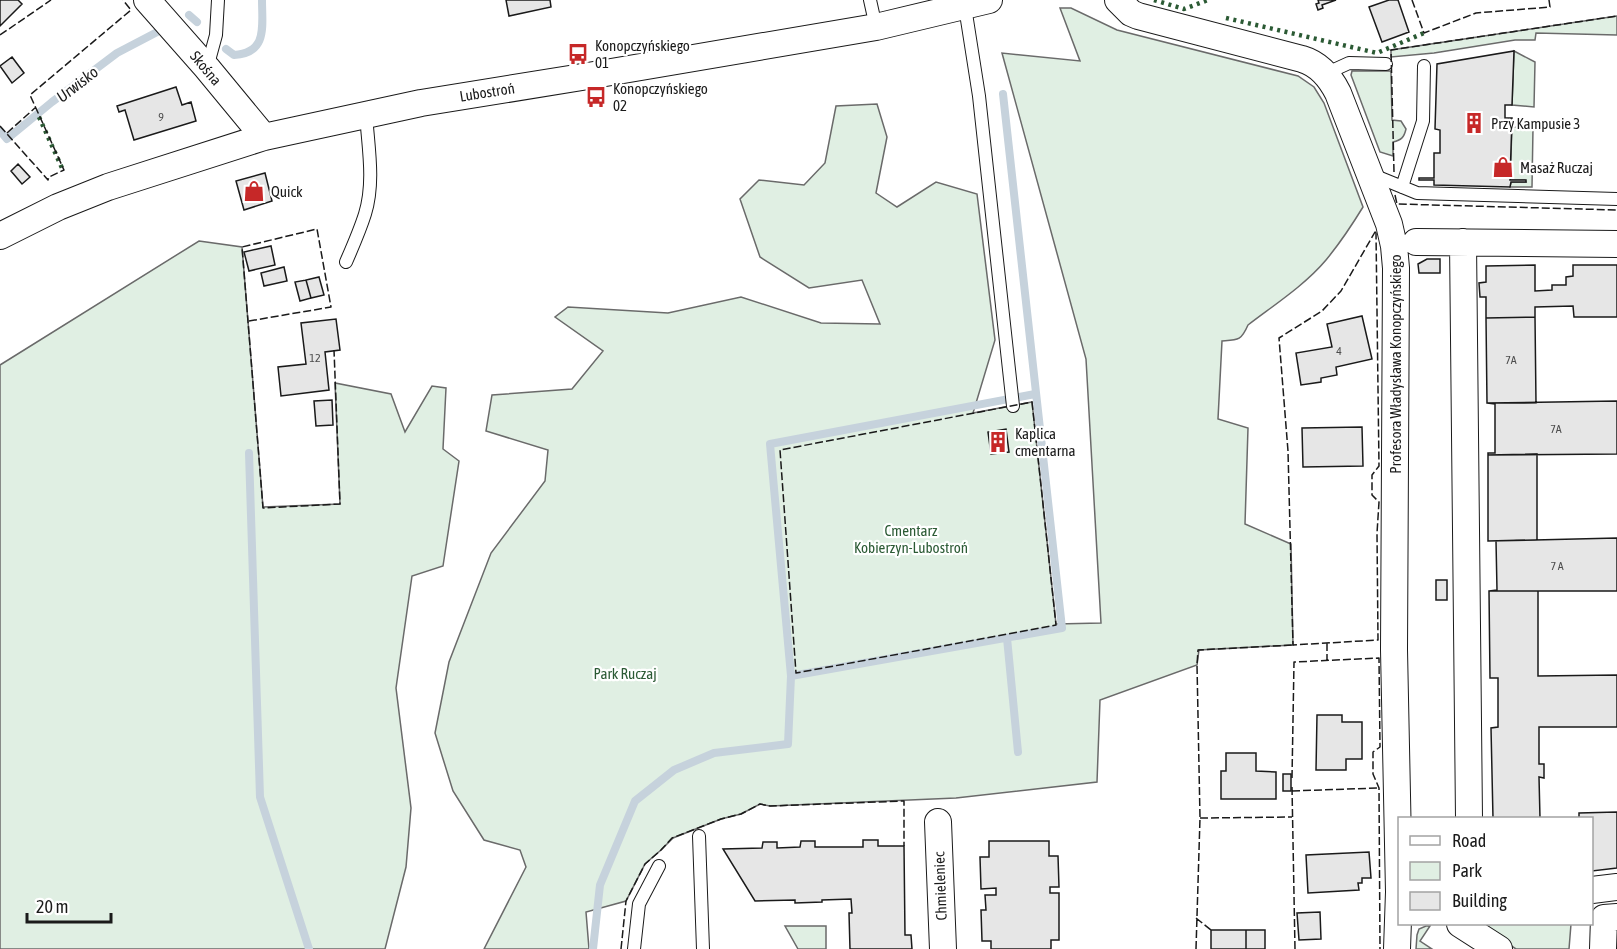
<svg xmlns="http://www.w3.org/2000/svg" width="1617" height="949" viewBox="0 0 1617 949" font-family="'Asap Condensed',sans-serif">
<rect width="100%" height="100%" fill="#fff"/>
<path fill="#e0efe3" stroke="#6a6a6a" stroke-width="1.5" d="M1060 8H1071L1117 30 1298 76 1314 87 1324 103 1363 207C1352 225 1340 243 1326 260 1305 285 1274 305 1248 325 1241 341 1238 340 1222 341L1218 419 1248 428 1245 524 1291 544 1293 645 1199 650 1197 665 1100 700 1097 782 956 798 770 806 760 804 741 814 721 819 673 838 661 850 645 864 626 901 586 912 589 949H484L526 867 520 850 484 840 453 791 435 733 449 662 491 553 545 481 548 450 486 431 492 395 572 389 603 351 555 317 568 307 668 313 741 297 821 323 880 324 862 280 809 288 760 257 740 199 759 180 804 185 825 163 836 106 877 104 887 137 876 193 897 207 936 182 977 194 995 340 973 413 1032 402 1056 624 1101 623 1086 359 1002 53 1080 61Z
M1617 16V35L1536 33 1535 40H1515L1434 53 1391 57V50Z
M1514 51 1535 62 1534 107 1512 105Z
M1352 71H1391L1392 120 1401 121 1406 129C1404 138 1401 140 1393 142V156L1380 152 1351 75Z
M1512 127 1533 128 1532 187H1510L1511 182H1526L1525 180H1510Z
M199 241 242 247 263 507 340 504 335 383 391 394 405 432 432 386 446 388 443 449 459 461 443 566 412 576 396 688 411 808 406 867 385 949H0V365Z
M1478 924H1571L1569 949H1516Z
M785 926H826V949H798Z
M1426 926H1430L1420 941 1432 949H1416L1417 935 1419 929Z"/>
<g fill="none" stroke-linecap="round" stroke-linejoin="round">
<path stroke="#c6d2dc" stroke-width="8" d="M189 15 197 22
M226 49 234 55C268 53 262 26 262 0
M0 131 7 139 52 102 117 53 161 30
M249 453 260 797 309 949
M1007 638 1018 752
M791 676 1062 628 1003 94
M593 949 600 885 635 801 674 770 714 753 788 744 791 676 770 444 1035 394"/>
</g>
<path fill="#e6e6e6" stroke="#1a1a1a" stroke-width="1.5" d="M0 0H18L22 4 0 26Z
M506 0H550L551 7 509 16Z
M1318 0H1336L1322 5 1323 8 1318 10 1316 4 1319 3Z
M1389 0H1398L1409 32 1382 42 1369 7Z
M1514 51 1512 105H1505V118H1512L1510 180H1526V182H1511L1510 187 1434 185V180H1419V178H1434V153H1440V130L1435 129 1437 64Z
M12 57 24 73 12 83 0 66Z
M176 87 182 105 191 102 196 121 134 140 125 110 119 112 117 106Z
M18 164 30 177 22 184 11 171Z
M265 173 272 201 244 210 236 181Z
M271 246 275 265 249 271 244 252Z
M1427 259H1440V273H1419L1418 264Z
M1535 265V291L1552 290V285H1566V277L1573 276V265H1617V317H1574L1573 306 1535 307V317L1486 318V297H1480L1479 283 1486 282V266Z
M284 267 287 281 264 286 261 273Z
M319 277 324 295 311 298 306 280Z
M306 280 311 298 300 301 295 282Z
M1362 316 1372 359 1336 367 1337 375 1321 378V382L1301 385 1296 353 1332 347 1327 324Z
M1535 317 1536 403H1487L1486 318Z
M336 319 340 350 325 352 329 390 281 396 278 367 306 364 301 323Z
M332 400 333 425 316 426 314 401Z
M1617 401V454L1488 455V453H1495V404L1487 403Z
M1362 427 1363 466 1303 467 1302 428Z
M1006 429 1009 452 991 454 988 432Z
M1537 454V540L1488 541V455Z
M1617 538V591H1489L1497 590 1496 541H1488Z
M1436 580H1447V600H1436Z
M1489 591H1538V676L1617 675V727H1539V764H1544V778L1539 777 1540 818H1493L1491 728 1498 727V678H1490Z
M1317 715H1342V722H1362V759H1346V770H1316Z
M1226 753H1256V771L1276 772V799H1221V771H1226Z
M1283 774H1291V791H1283Z
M1617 812V868L1592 871V818H1579V813Z
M863 840H878V846H904L905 935H911L912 949H850L849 913H852L851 899 822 900V902L795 903V900L755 901 723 849 762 848 763 842H777V848L800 847 801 841H815V847H863Z
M989 841H1049V856H1058L1059 887H1050V893H1059V940H1051V949H991V941H982L981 910H986L985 895H996V888L981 889 980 857H989Z
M1369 852 1371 878H1362V883H1358L1359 890 1308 893 1306 855Z
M1320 912 1321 939 1299 940 1297 913Z
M1211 930H1246V949H1211Z
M1246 930H1265V949H1246Z"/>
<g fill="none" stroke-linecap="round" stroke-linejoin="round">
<defs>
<path id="lane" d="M870 0 876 27
M965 7 979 96 1013 406
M207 68 216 35 218 0
M1325 74 1349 63 1386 64
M1373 175 1417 193 1617 199
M1402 187 1423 121 1424 66
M346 262C353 246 360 230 365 214 375 182 368 146 366 114
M699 836 703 949
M634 949 639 904 659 866"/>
<path id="street" d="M147 0 207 68 264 137
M1118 0 1131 13 1138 16 1302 59C1319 64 1330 77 1338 93L1389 224 1394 246 1396 268 1394 650 1399 892 1397 949
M0 236 58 207 108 187 264 137 421 103 582 77 876 27 989 0
M1416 242 1617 244
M1463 242 1469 818
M938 822 943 949
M1592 890 1617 887
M1460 924 1499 949
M1603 949 1604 918 1617 917"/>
</defs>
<use href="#lane" stroke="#1a1a1a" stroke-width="14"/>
<use href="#street" stroke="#1a1a1a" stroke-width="28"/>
<use href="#lane" stroke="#fff" stroke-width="12"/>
<use href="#street" stroke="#fff" stroke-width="26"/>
<path stroke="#2b5a34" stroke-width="4.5" stroke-dasharray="3 4.5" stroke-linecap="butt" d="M1154 0 1184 9 1208 0
M1226 18 1377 53 1424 33
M39 117 62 168"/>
<path stroke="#1a1a1a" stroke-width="1.5" stroke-dasharray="8 3" stroke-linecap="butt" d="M1412 0 1424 33 1476 13 1550 7 1549 0
M0 35 51 0
M0 126 48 180 49 177 64 170 30 95 131 10 123 0
M7 133 36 107
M1394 172 1391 50 1617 16
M1395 195 1397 204 1617 210
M1375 232 1376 233 1379 466 1372 475V495L1379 502 1377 533 1378 640 1293 645 1288 451 1279 338 1322 311 1341 291Z
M249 321 331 307 317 229 242 247 263 508 340 504 334 350
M1032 402 1056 625 796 673 780 450Z
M1327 643V660
M1292 778 1294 662 1379 658 1380 747 1373 752V774L1379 788 1380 949
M1292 787 1295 949
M1292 791 1379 788
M1200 818 1292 817
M1196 918 1211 930
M621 949 626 901 645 864 661 850 672 838 721 819 741 814 760 804 770 806 904 801V846
M1196 949 1200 818 1197 665 1198 650 1293 645"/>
</g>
<defs>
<symbol id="bus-bare" viewBox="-9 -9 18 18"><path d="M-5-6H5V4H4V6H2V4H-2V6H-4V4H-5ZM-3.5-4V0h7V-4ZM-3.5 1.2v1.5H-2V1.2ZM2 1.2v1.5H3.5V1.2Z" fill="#c62828" stroke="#fff" stroke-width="2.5" paint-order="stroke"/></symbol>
<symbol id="building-bare" viewBox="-9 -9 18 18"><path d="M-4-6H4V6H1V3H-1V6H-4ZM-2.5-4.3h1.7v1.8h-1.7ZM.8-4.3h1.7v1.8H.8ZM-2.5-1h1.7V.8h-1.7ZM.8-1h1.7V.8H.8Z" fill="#c62828" stroke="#fff" stroke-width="2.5" paint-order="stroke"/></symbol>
<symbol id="shop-bare" viewBox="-9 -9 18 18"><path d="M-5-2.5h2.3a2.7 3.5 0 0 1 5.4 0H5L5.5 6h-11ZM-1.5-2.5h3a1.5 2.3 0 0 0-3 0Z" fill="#c62828" stroke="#fff" stroke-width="2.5" paint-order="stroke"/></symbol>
</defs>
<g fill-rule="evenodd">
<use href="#bus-bare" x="563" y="39" width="30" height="30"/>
<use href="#bus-bare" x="581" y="82" width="30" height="30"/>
<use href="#building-bare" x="1459" y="108" width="30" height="30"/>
<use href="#shop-bare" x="1488" y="152" width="30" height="30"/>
<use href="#shop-bare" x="239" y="176" width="30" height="30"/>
<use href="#building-bare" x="983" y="427" width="30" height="30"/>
</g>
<g text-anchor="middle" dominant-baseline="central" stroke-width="4.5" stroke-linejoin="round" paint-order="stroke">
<g font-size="12" fill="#4d4d4d">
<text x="161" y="117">9</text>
<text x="1339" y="351">4</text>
<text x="315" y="358">12</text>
<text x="1511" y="360">7A</text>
<text x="1556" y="429">7A</text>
<text x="1557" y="566">7 A</text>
</g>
<g font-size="15" fill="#1a1a1a" stroke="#fff" text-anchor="start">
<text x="595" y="45">Konopczyńskiego<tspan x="595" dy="17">01</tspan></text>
<text x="613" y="88">Konopczyńskiego<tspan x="613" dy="17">02</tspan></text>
<text x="1491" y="123">Przy Kampusie 3</text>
<text x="1520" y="167">Masaż Ruczaj</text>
<text x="271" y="191">Quick</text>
<text x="1015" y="433">Kaplica<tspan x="1015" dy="17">cmentarna</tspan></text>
</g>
<g font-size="15" fill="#1a1a1a" stroke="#fff">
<text transform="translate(206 68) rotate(50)">Skośna</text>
<text transform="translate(487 92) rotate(-9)">Lubostroń</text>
<text transform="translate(1395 364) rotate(-90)">Profesora Władysława Konopczyńskiego</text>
<text transform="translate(940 886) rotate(-92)">Chmieleniec</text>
</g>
<g font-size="15" fill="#2b5a34" stroke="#fff">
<text x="911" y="530">Cmentarz<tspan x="911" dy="17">Kobierzyn-Lubostroń</tspan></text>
<text x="625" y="673">Park Ruczaj</text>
</g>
<g font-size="16" font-style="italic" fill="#1a1a1a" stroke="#fff">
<text transform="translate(77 84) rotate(-38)">Urwisko</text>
</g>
</g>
<rect x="1398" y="817" width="195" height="108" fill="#ffffff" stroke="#a3a3a3" stroke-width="1.5"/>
<rect x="1410" y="836" width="30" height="9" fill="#ffffff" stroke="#a3a3a3" stroke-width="1.5"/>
<text x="1452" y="847" font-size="18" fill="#1a1a1a">Road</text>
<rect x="1410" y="862" width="30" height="18" fill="#e0efe3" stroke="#a3a3a3" stroke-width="1.5"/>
<text x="1452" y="877" font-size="18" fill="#1a1a1a">Park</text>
<rect x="1410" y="892" width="30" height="18" fill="#e6e6e6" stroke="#a3a3a3" stroke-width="1.5"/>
<text x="1452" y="907" font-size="18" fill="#1a1a1a">Building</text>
<path d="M27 913v9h84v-9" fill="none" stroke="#1a1a1a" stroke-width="3"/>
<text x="36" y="913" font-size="18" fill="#1a1a1a" stroke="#ffffff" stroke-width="4.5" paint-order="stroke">20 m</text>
</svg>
